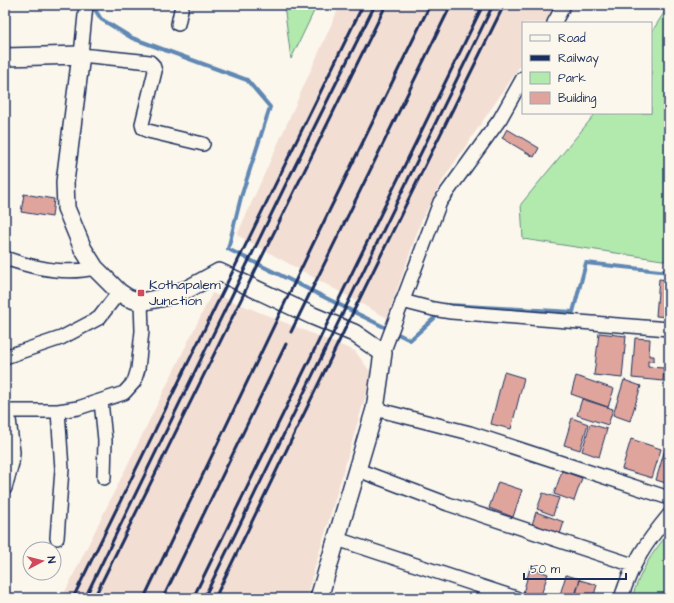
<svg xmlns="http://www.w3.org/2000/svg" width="674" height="603" viewBox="0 0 674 603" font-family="'Architects Daughter',sans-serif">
<rect width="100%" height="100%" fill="#fbf7ec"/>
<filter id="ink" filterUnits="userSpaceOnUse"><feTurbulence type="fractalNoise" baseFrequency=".025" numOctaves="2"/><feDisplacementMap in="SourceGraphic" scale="8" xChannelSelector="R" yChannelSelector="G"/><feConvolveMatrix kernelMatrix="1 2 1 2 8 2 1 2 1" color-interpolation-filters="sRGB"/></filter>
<g filter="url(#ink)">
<path fill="#f3ded4" d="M340 5H556L547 23H523V62L444 178 422 219 387 318 237 235Z
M212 293 355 351 372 374 306 598H62Z"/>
<path fill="#b2e9ac" stroke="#668c85" d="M284 5H317L291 59Z
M669 5V261L523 239 521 204 596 113H651V33Z
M669 533V598H632C640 572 651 553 669 533Z"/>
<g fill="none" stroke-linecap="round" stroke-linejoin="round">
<path stroke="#6188b4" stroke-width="4" d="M92 5 101 19 132 38 247 80 270 107 241 197 228 249 410 340 440 313
M447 307 448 305 573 312 586 263 669 272"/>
</g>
<path fill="#dfa59d" stroke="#1b2f5e" d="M507 129 539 148 534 157 502 138Z
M24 194 54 199 52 217 21 212Z
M659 279 669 280V317L656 316Z
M599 333 626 336 622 378 594 375Z
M635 338 650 339 649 356H654V361H648V367L664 368 663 381 632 378Z
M504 372 524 378 511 429 491 424Z
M576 376 614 389 608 407 571 394Z
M624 380 641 386 630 421 613 415Z
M582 399 613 409 608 425 577 415Z
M572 418 588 424 580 450 564 445Z
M590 424 607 429 599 457 582 451Z
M631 439 661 449 652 478 622 469Z
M665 449 669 450V484L656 480Z
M562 471 582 478 574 501 554 494Z
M498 482 522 490 513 517 489 508Z
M543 493 559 498 553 515 537 509Z
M536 512 564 522 559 537 531 528Z
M530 568 548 574 540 598 523 593Z
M566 575 580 579 574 598H559Z
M580 580 597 585 593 598H575Z
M485 589 500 598H481Z"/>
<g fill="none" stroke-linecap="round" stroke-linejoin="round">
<defs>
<path id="minor" d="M86 5 81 55 150 62 153 65 155 71 142 124 143 128 148 131 203 144
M554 23 564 5
M178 24 182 5
M5 258C33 268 66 275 95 268
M402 301 433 309 451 312 669 329
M383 353 440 202 500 119 523 78
M5 357 61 338 82 327 99 318 119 292
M101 401 105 440 104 478
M375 409 470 433 669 498
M5 411H58L78 408 124 393 134 382 138 369 142 331 141 302
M358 470 448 504 633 565
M5 488 12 463 13 452 8 411
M57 538 62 469 58 411
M337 539 516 598
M621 598C633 562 645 544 669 515"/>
<path id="major" d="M5 57 81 55 65 182 66 208 83 249 95 268 119 292 128 298 141 302 165 297 188 289 219 272 313 316 354 333 383 353 375 409 319 598"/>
</defs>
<use href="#minor" stroke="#1b2f5e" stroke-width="16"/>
<use href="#major" stroke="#1b2f5e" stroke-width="20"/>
<use href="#minor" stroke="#fbf7ec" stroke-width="13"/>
<use href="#major" stroke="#fbf7ec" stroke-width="17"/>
<path stroke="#1b2f5e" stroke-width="3" d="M291 332 451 5
M73 598 363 5
M85 598 285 186 375 5
M94 598 386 5
M144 598 312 246 430 5
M163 598 286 344
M193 598 483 5
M204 598 493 5
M215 598 357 304 504 5"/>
</g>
</g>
<rect fill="#d1495b" stroke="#fbf7ec" stroke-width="1.5" x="137" y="289" width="8" height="8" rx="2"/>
<g text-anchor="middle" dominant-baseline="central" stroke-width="3.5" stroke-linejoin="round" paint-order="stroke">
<g font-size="14" fill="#1b2f5e" stroke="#fbf7ec" text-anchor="start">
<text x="149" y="285">Kothapalem<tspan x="149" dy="16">Junction</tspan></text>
</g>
</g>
<rect width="674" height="603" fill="none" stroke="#fbf7ec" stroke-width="20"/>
<rect x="10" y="10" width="654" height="583" fill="none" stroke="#1b2f5e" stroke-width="1.5" filter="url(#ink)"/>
<rect x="522" y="22" width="130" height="92" fill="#fbf7ec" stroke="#a1a7b3"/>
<rect x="530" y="35" width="20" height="6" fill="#fbf7ec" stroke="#a1a7b3"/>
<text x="558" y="42" font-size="12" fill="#1b2f5e">Road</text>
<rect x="530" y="55" width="20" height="6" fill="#1b2f5e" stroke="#a1a7b3"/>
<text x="558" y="62" font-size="12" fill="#1b2f5e">Railway</text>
<rect x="530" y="72" width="20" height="12" fill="#b2e9ac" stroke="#a1a7b3"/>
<text x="558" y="82" font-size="12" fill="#1b2f5e">Park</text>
<rect x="530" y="92" width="20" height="12" fill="#dfa59d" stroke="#a1a7b3"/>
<text x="558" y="102" font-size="12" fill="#1b2f5e">Building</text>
<g transform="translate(42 561) rotate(83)"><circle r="19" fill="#fbf7ec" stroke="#a1a7b3"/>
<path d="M0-3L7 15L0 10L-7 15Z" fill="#d1495b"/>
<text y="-6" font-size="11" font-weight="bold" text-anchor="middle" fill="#1b2f5e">N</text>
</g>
<path d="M524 573v6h102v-6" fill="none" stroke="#1b2f5e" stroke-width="2"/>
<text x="530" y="573" font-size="12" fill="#1b2f5e" stroke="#fbf7ec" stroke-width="3" paint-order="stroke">50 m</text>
</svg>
